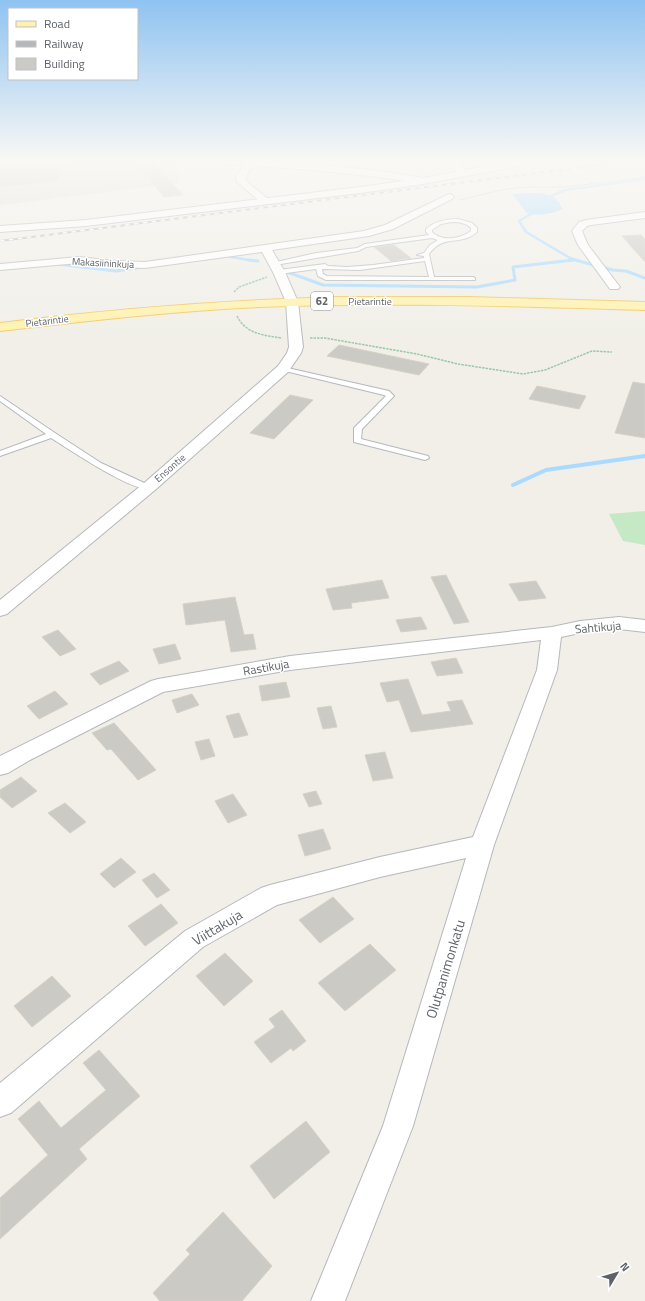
<svg xmlns="http://www.w3.org/2000/svg" width="645" height="1301" viewBox="0 0 645 1301" font-family="'Titillium Web',sans-serif">
<rect width="100%" height="100%" fill="#f1efe8"/>
<path fill="#e1ded6" d="M0 160H175L180 183 0 205Z"/>
<path fill="#c5e8c5" d="M645 511V545L623 541 609 514Z"/>
<path fill="#aadaff" d="M525 193C535 193 551 192 558 201 560 203 560 206 563 209 554 213 538 217 527 213L512 194Z"/>
<g fill="none" stroke-linecap="round" stroke-linejoin="round">
<path stroke="#aadaff" stroke-width="2.5" d="M551 196 565 190 645 179
M531 214 519 221 526 232 570 258 579 261
M225 256 255 261
M569 261 573 260"/>
<path stroke="#aadaff" stroke-width="3" d="M248 260 258 261
M575 260 613 270 626 271 645 278
M57 264 116 271 143 267
M287 272 323 285 477 287 515 280 513 267 573 260"/>
<path stroke="#aadaff" stroke-width="4" d="M513 485 546 470 645 456"/>
</g>
<path fill="#cccac5" stroke="#d6d1c6" d="M68 161 57 181 0 187V162Z
M153 161 183 195 164 197 136 163Z
M641 235 645 239V262L622 236Z
M394 245 411 258 391 261 374 247Z
M339 345 429 364 419 375 327 356Z
M633 382 645 384V438L615 433Z
M537 386 586 396 579 409 529 399Z
M290 395 313 400 274 439 250 433Z
M446 575 469 622 454 624 431 577Z
M382 580 389 598 351 603 352 608 333 610 326 589Z
M536 581 546 598 519 601 509 584Z
M235 597 244 635 253 634 256 649 231 652 225 620 186 625 183 604Z
M421 617 427 629 401 632 396 620Z
M58 630 76 649 60 656 42 637Z
M175 644 181 659 159 664 153 649Z
M456 658 463 673 437 676 431 662Z
M119 661 129 671 100 685 90 674Z
M408 679 422 715 451 711 447 702 462 700 473 724 411 732 399 700 387 702 380 683Z
M286 682 290 697 262 701 259 686Z
M55 691 68 704 39 719 27 706Z
M192 694 199 705 177 713 172 700Z
M331 706 337 727 323 729 317 708Z
M239 713 248 735 234 738 226 716Z
M114 723 142 754 156 770 138 780 111 749 107 750 92 733Z
M209 739 215 756 201 760 195 742Z
M385 752 393 778 373 781 365 755Z
M21 777 37 791 12 808 0 797V790Z
M316 791 322 804 309 807 303 794Z
M233 794 247 815 228 823 215 801Z
M65 803 86 822 70 833 48 813Z
M323 829 331 849 305 856 298 835Z
M121 858 136 872 114 888 100 874Z
M154 873 170 890 157 898 142 880Z
M333 897 354 919 320 943 299 920Z
M161 904 178 923 145 946 128 926Z
M370 944 396 970 345 1011 318 983Z
M225 953 253 981 224 1006 196 976Z
M52 976 71 996 32 1027 14 1006Z
M282 1010 306 1041 293 1051 291 1048 271 1063 254 1042 275 1027 269 1019Z
M99 1050 140 1096 79 1149 87 1159 0 1239V1198L48 1155 18 1119 39 1101 61 1128 106 1090 83 1063Z
M306 1121 330 1152 274 1199 250 1166Z
M223 1212 272 1266 242 1301H160L153 1293 190 1254 186 1250Z"/>
<g fill="none" stroke-linecap="round" stroke-linejoin="round">
<defs>
<path id="service" d="M458 219 472 223 477 228V232C460 247 444 233 429 254L434 277H473L475 278V280H326L318 276 316 269 279 274 276 272 279 270 325 264 328 266 347 267 373 265 424 258V256L417 255 424 253 430 245 438 240 432 238 366 247 358 251 275 265 272 263 316 253 357 248 365 244 429 235 426 232V229C435 221 447 219 458 219ZM452 222C460 222 466 223 471 228V231C460 239 442 242 432 232V230L441 224ZM425 261 429 277 327 276 323 274 322 269 360 270Z
M283 367 389 391 394 396 362 429 361 439 428 456 429 458 425 460 354 442V428L386 396 384 395 281 370V368Z
M0 396 55 433 101 463 153 487 152 489C133 493 69 449 51 438L0 456V451L46 434 0 401Z"/>
<path id="minor" d="M197 160C216 160 236 159 255 160 278 162 418 171 428 181L423 184C368 174 312 170 256 166L250 169 246 177V181L268 199 270 201 265 204 262 203 237 182 236 177 244 165 201 163Z
M458 160H467L462 167 468 173 466 175H460L452 168Z
M449 194 452 195 454 197 452 199 393 229 369 236 272 250 285 272 298 302 303 347 301 353 288 372 155 490 7 614 0 616V600L143 484 278 366 287 353 289 347 286 302 273 272 262 252 145 268 115 267 79 263 0 270V264L79 257 115 261 145 262 364 231 385 225Z
M645 212V218L591 225 587 226 582 231 588 245 620 287 618 289H610L578 245 572 231 579 222 586 220Z
M619 617 645 620V632L619 629 580 633 561 637 557 670 494 845 413 1126 345 1301H311L383 1126 466 858 380 877 277 905 203 947 11 1113 0 1117V1083L185 931 261 888 270 885 380 857 473 837 537 670 541 640 290 670 163 692 30 760 8 773 0 775V756L151 681 158 679 290 656 552 627 580 621Z"/>
<path id="tertiary" d="M520 160H541L536 163 423 184 368 192 86 226 0 232V226L86 220 368 186 423 178Z"/>
<path id="primary" d="M338 297H470L645 302V310C516 306 387 302 259 307 172 311 86 321 0 331V323C112 309 225 300 338 297Z"/>
</defs>
<use href="#service" stroke="#b5b8bc" stroke-width="2"/>
<use href="#minor" stroke="#b5b8bc" stroke-width="2"/>
<use href="#tertiary" stroke="#b5b8bc" stroke-width="2"/>
<use href="#primary" stroke="#f2c960" stroke-width="2"/>
<path stroke="#9cc7a9" stroke-width="1" stroke-dasharray="2 1" stroke-linecap="butt" d="M460 200 501 190 526 187H566L645 177"/>
<path stroke="#9cc7a9" stroke-width="1.5" stroke-dasharray="2.5 1" stroke-linecap="butt" d="M234 292 239 287 267 277
M237 316C246 334 263 335 281 338
M310 338H325L417 354 458 364 523 374 545 370 592 351 612 352"/>
<use href="#service" fill="#fff" fill-rule="evenodd"/>
<use href="#minor" fill="#fff" fill-rule="evenodd"/>
<use href="#tertiary" fill="#fff" fill-rule="evenodd"/>
<use href="#primary" fill="#fff2af" fill-rule="evenodd"/>
<defs>
<path id="rail" d="M0 241 640 160"/>
</defs>
<use href="#rail" stroke="#b6b7b8" stroke-width="2"/>
<use href="#rail" stroke="#fff" stroke-width="1.5" stroke-dasharray="4.5" stroke-linecap="butt"/>
</g>
<linearGradient id="sky" x2="0" y2="1"><stop stop-color="#8fc3f1"/><stop offset="0.47" stop-color="#f9f8f5"/><stop offset="1" stop-color="#f9f8f5" stop-opacity="0"/></linearGradient>
<rect width="645" height="342" fill="url(#sky)"/>
<g text-anchor="middle" dominant-baseline="central" stroke-width="3" stroke-linejoin="round" paint-order="stroke">
<g font-size="10" fill="#5f6368" stroke="#fff">
<text transform="translate(103 263) rotate(3)">Makasiininkuja</text>
<text x="370" y="301">Pietarintie</text>
<text transform="translate(47 321) rotate(-7)">Pietarintie</text>
<text transform="translate(170 468) rotate(-41)">Ensontie</text>
</g>
<rect fill="#fff" stroke="#8f9295" stroke-width="1" x="311" y="292" width="22" height="18" rx="3"/>
<g font-size="11" font-weight="bold" fill="#5f6368">
<text x="322" y="301">62</text>
</g>
<g font-size="12" fill="#5f6368" stroke="#fff">
<text transform="translate(598 627) rotate(-5)">Sahtikuja</text>
<text transform="translate(266 667) rotate(-10)">Rastikuja</text>
</g>
<g font-size="14" fill="#5f6368" stroke="#fff">
<text transform="translate(217 927) rotate(-31)">Viittakuja</text>
<text transform="translate(445 969) rotate(-73)">Olutpanimonkatu</text>
</g>
</g>
<rect x="8" y="8" width="130" height="72" fill="#ffffff" stroke="#bfc1c3"/>
<rect x="16" y="21" width="20" height="6" fill="#fff2af" stroke="#bfc1c3"/>
<text x="44" y="28" font-size="12" fill="#5f6368">Road</text>
<rect x="16" y="41" width="20" height="6" fill="#b6b7b8" stroke="#bfc1c3"/>
<text x="44" y="48" font-size="12" fill="#5f6368">Railway</text>
<rect x="16" y="58" width="20" height="12" fill="#cccac5" stroke="#bfc1c3"/>
<text x="44" y="68" font-size="12" fill="#5f6368">Building</text>
<g transform="translate(617 1273) rotate(52)" stroke="#ffffff" stroke-width="3" paint-order="stroke">
<path d="M0-3L7 15L0 10L-7 15Z" fill="#5f6368"/>
<text y="-6" font-size="11" font-weight="bold" text-anchor="middle" fill="#5f6368">N</text>
</g>
</svg>
